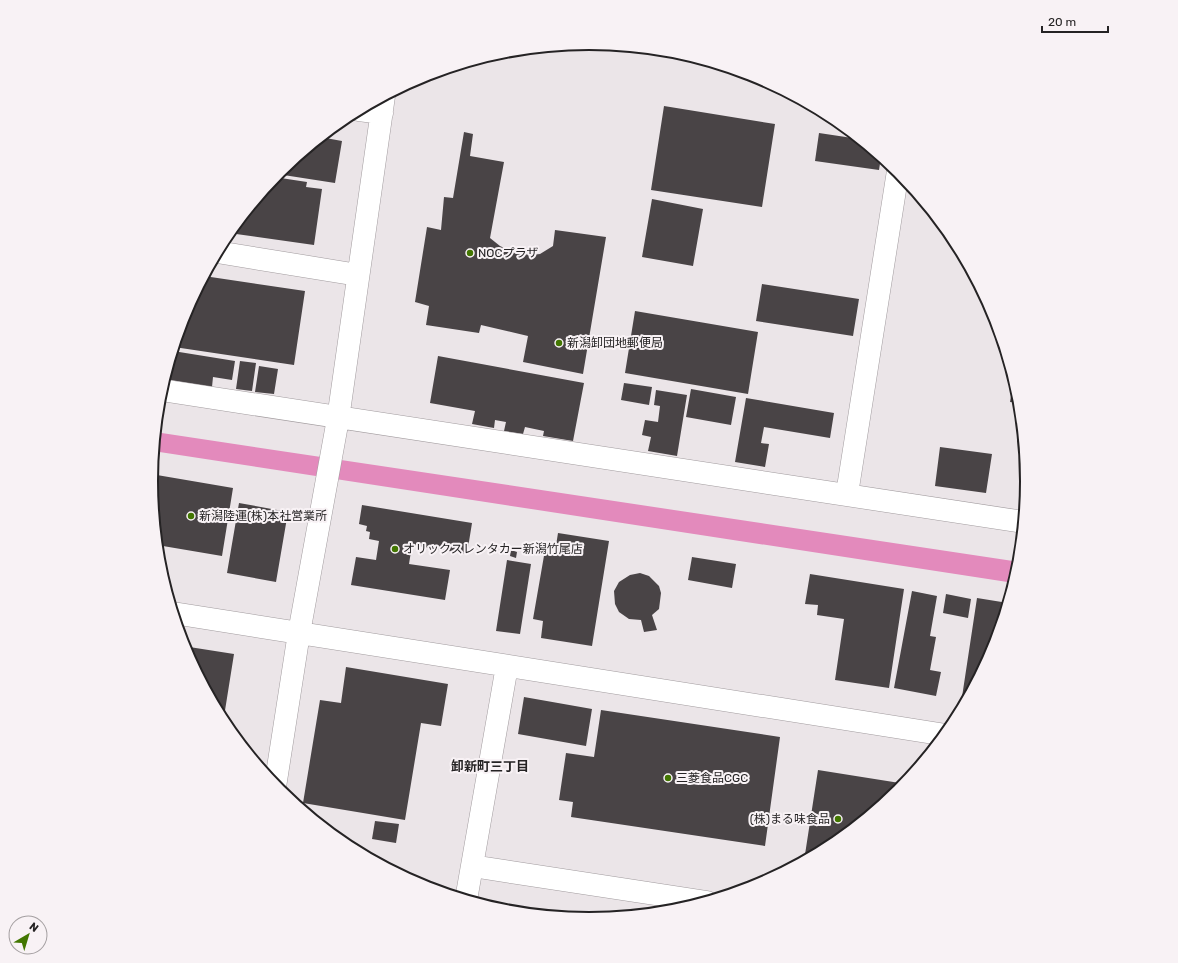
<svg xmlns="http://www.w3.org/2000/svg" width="1178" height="963" viewBox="0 0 1178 963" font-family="Rubik,'Noto Sans JP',sans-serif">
<rect width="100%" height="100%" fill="#ebe5e8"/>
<path fill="#e38abc" d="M155 432 1020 562 1014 583 153 451Z"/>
<path fill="#494446" d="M664 106 775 124 762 207 651 190Z
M464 132 473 134 470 156 504 162 490 238 500 246 515 253 531 255 540 254 553 246 555 230 606 237 583 374 523 362 528 336 481 325 479 333 426 325 429 306 415 302 427 227 441 230 444 197 453 198Z
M819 133 859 139 881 157 879 170 815 161Z
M320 137 342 141 335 183 277 174Z
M274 177 307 182 306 187 322 189 314 245 229 233Z
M652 199 703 209 693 266 642 257Z
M204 276 305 291 294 365 174 347 184 313Z
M762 284 859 299 853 336 756 321Z
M635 311 758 332 748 394 625 373Z
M173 351 235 361 232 380 213 377 212 387 164 379Z
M438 356 584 383 573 441 543 436 544 431 525 427 523 434 504 431 506 422 495 420 494 428 472 424 475 411 430 403Z
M240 361 256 363 252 391 236 389Z
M259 366 278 369 274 394 255 392Z
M1014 378 1019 396 1020 403 1010 402Z
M624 383 652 387 649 405 621 400Z
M691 389 736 397 731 425 686 417Z
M656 390 687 395 677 456 648 451 651 437 642 435 645 420 658 422 660 406 654 405Z
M746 398 834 413 830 438 764 427 761 443 769 444 765 467 735 462Z
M940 447 992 454 986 493 935 486Z
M151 474 233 488 222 556 157 545Z
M239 503 288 512 276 582 227 573Z
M362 505 472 523 467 554 412 545 409 564 450 570 445 600 351 585 356 557 376 560 379 541 369 539 370 532 366 531 367 526 359 524Z
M558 533 609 541 592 646 541 638 543 621 533 619 545 550 555 552Z
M511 550 517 552 516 558 510 556Z
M692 557 736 564 732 588 688 580Z
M507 560 531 564 520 634 496 631Z
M640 573 649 576 659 586 661 593 659 609 652 615 657 630 644 632 641 620 629 619 619 612 615 604 614 591 619 582 630 575Z
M810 574 904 589 889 688 835 680 844 619 817 615 818 605 805 604Z
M912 591 937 596 930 636 936 637 930 670 941 672 936 696 894 688Z
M946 594 971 599 968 618 943 613Z
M977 598 1008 603 994 650 968 698 962 697Z
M183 646 234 654 223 723 184 649Z
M346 667 448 684 441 726 421 723 405 820 303 803 320 700 341 703Z
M524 697 592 709 586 746 518 734Z
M601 710 780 737 765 846 571 817 573 802 559 800 566 753 594 757Z
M818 770 906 784 899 792 832 846 804 861Z
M375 821 399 824 396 843 372 839Z"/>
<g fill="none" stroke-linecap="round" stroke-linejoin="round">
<defs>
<path id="minor" d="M359 110 382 113
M217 252 358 275
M161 390 1023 522
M847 494 898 171
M173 613 946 735
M275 787 299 633 338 419 384 96
M472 866 707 902
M466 900 507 666"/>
</defs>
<use href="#minor" stroke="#a19b9e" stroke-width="23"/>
<use href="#minor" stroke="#fff" stroke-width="22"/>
</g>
<g fill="#427601" stroke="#f8f2f5" stroke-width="1.5">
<circle cx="470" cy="253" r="4"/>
<circle cx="559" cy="343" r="4"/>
<circle cx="191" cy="516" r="4"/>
<circle cx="395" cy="549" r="4"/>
<circle cx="668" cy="778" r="4"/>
<circle cx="838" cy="819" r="4"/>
</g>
<g text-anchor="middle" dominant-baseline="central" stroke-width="4" stroke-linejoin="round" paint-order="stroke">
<g font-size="12" fill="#252324" stroke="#f8f2f5" text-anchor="start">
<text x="478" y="253">NOCプラザ</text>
<text x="567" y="343">新潟卸団地郵便局</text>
<text x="199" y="516">新潟陸運(株)本社営業所</text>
<text x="403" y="549">オリックスレンタカー新潟竹尾店</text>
<text x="676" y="778">三菱食品CGC</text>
<text x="830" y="819" text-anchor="end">(株)まる味食品</text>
</g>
<g font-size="13" font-weight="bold" fill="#252324" stroke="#f8f2f5">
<text x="490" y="766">卸新町三丁目</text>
</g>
</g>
<path d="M0 0H1178V963H0ZM158 481a431 431 0 1 1 862 0a431 431 0 1 1-862 0Z" fill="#f8f2f5" fill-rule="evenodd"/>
<path fill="none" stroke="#252324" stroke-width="2" d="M158 481a431 431 0 1 1 862 0a431 431 0 1 1-862 0Z"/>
<g transform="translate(28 935) rotate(38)"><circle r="19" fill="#f8f2f5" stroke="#a49fa1"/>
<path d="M0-3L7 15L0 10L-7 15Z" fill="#427601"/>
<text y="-6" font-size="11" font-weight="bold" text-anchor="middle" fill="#252324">N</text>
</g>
<path d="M1042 26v6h66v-6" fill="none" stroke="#252324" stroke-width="2"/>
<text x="1048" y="26" font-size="12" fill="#252324" stroke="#f8f2f5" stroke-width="3" paint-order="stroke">20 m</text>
</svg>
